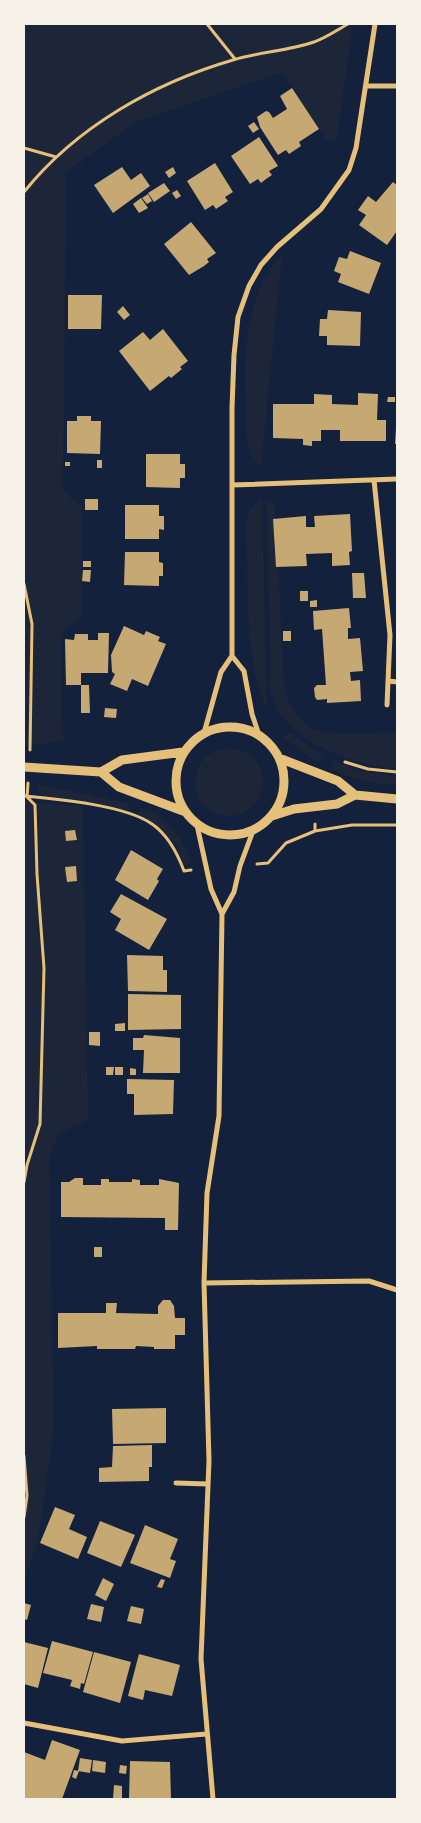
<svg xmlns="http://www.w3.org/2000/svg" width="421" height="1823" viewBox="0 0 421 1823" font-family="Helvetica,sans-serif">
<rect width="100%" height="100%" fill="#14213d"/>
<path fill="#1d2539" d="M24 24H353L336 142 326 139 282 72 136 122 66 172 63 490 82 507V615L62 634 61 713 64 740 24 747 26 741 24 687Z
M282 255 261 467 251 455 247 442C246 381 236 303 282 255Z
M262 498 267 712 256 679 249 635 246 519 251 507Z
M267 502H275L276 519H273L276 567H278L284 682C286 700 298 723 315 730 331 736 378 732 397 733V769C355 767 276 738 270 689Z
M290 732 325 757 318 763 284 738Z
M195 782a34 34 0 1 1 68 0a34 34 0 1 1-68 0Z
M332 760 358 771 397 776V785C373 784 353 779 331 769Z
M36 784 128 803 129 811 93 802 45 796 38 791Z
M24 801 83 807 88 1119 58 1134 49 1158 54 1427 38 1541 24 1583Z
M141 807C167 817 183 837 192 863L184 865C177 841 160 824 138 814Z"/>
<path fill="#c6a872" d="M292 88 319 129 299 142 301 146 289 154 286 150 278 155 260 127 257 117 266 111 269 112 273 118 287 109 280 96Z
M254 122 259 129 253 133 248 126Z
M259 137 278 166 269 171 272 175 266 179 261 183 258 179 250 184 231 156Z
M215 163 233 192 225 197 228 201 216 209 213 205 205 210 187 181Z
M122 167 131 180 141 173 150 186 113 213 94 185Z
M173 167 176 173 169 178 165 172Z
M393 182 397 185V231L387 245 359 225 366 215 358 210 368 196 376 202Z
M164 183 170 191 154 202 148 193Z
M177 190 181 196 176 199 172 193Z
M148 194 152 201 147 204 142 198Z
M141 198 148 208 139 213 133 204Z
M191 222 216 253 207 259 209 262 204 266 189 275 164 244Z
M350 251 381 263 369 294 338 282 341 274 334 271 339 257 347 259Z
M68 295H102L101 329H68Z
M123 306 130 315 124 320 117 312Z
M328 310 361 312 360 346 327 345V336H319L320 319H327Z
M163 329 188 361 180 367 182 369 171 378 169 376 150 391 119 351 143 332 150 340Z
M358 393 378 394 377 420H386V441H340V430H321V441H312V446L303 445V439L273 438V404H314V394L332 395V404L358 405Z
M388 397H395V402H387Z
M77 416H91V421H101L100 454 67 453V421H77Z
M396 428H397V444H395Z
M146 454H180V464H185V478H180V488L146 487Z
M97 460H102V468H97Z
M65 462H70V466H65Z
M85 499H98V510H85Z
M125 505H159V516H164V530L159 529V539H125Z
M350 514 352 551 349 552 350 565 332 566V553L306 554 307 566 276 567 273 519 306 516V527H315L314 516Z
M125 552H159V562L163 563V576H159V586L124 585Z
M83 561H91V567H83Z
M83 570H91L90 582 82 581Z
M352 573H364L366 598H353Z
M300 591H308V601H300Z
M317 600V607H310V601Z
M349 608 351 628H348V639L360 638 363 671 350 672 351 681 360 680 361 701 327 703V699L317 700 315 697 314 688 317 685H326L322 629 314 630 313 611Z
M124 626 144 635 146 631 160 637 158 641 166 644 148 686 132 679 127 691 110 684 115 674 112 672 111 655Z
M283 631H291V641H283Z
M98 633H109L108 673H81V685H66L65 639 74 640 75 634H88V640H98Z
M81 685H89L90 713H81Z
M105 708 117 709 116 718 104 717Z
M75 830 77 840 66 841 65 831Z
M131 850 163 869 157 879 159 881 148 900 115 880Z
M76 866 77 881 67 882 65 867Z
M121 894 167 919 149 950 115 930 121 919 110 912Z
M127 955 163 956V970H167V992L128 991Z
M128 994 181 995V1029L128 1030Z
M125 1023V1031H115V1024Z
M89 1032H100V1046L89 1045Z
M144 1035 180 1038V1073H143L144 1050H133V1038H143Z
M106 1067H114L113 1075H106Z
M115 1067H123V1075H115Z
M130 1068 136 1069V1075H130Z
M127 1079 174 1080 173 1114 134 1115V1094H127Z
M75 1178H83V1185H101V1179H109V1182H132V1179L140 1180V1185H159V1179L179 1183 178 1230H165V1218L61 1217V1182H69Z
M94 1247H102V1257H94Z
M163 1300H170L174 1306 175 1318H185V1335H175V1349H154V1347L136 1346 135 1349H97V1346L58 1348V1313H106V1303H117L116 1313 158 1314V1306Z
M166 1408V1443L113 1444 112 1409Z
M152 1445V1467H149V1481L99 1482V1468L112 1467 113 1446Z
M55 1507 75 1515 69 1529 87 1537 78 1559 40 1543Z
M100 1521 135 1535 121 1567 87 1553Z
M145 1525 178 1539 170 1559 176 1561 170 1578 130 1563Z
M103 1578 114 1584 106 1601 95 1595Z
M161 1579 165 1580 162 1588 157 1587Z
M24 1603 31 1605 27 1620 24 1619Z
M91 1604 104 1607 101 1622 87 1619Z
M131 1606 144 1609 141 1624 127 1621Z
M52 1641 93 1652 84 1684 81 1683 80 1689 70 1686 72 1680 43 1673Z
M24 1642 48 1648 38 1688 24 1684Z
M94 1652 131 1662 120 1703 83 1692Z
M139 1654 180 1665 172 1696 145 1690 143 1700 128 1696Z
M52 1740 80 1750 62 1799H24V1752L45 1760Z
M80 1758 92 1760 90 1773 78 1771Z
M93 1760 106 1762 105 1773 92 1771Z
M130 1761 170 1762 171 1799H129Z
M120 1765 127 1766 126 1774 119 1773Z
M74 1770 79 1771 76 1779 72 1777Z
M114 1785 122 1786V1799H113Z"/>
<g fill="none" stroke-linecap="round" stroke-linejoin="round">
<path stroke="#e5c07b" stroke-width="3" d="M207 24 235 59
M24 148 56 157
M24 192C76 127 154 83 233 60 259 52 288 51 314 42 326 38 337 30 348 24
M24 584 32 624 30 750
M345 762 368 769 397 772
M24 796C57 799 125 805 152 824 168 835 177 852 184 871L191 870
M315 824V831L352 825H397
M257 864 268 863 286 843 315 831
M24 1182 27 1165 40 1124 44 968 37 874 35 805 27 797 28 783
M24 1456 27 1496 24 1517"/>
<path stroke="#e5c07b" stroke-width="5" d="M366 86H397
M374 480 390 635 387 705
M232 485 397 479
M232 656 244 671 252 714 259 735
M389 681 397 682
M204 733 221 672 232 656V408L234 355 238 317 249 286 261 265 277 247 321 209 349 170 356 148 375 24
M197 825 211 889 222 914 219 1116 207 1193 204 1283 209 1461 201 1659 213 1799
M222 914 234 892 240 866 253 831
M204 1283 369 1281 397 1290
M176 1483 208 1484
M24 1723 122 1741 206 1734"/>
<path stroke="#e5c07b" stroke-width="9" d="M176 781a54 54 0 1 1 108 0a54 54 0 1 1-108 0Z
M279 758 338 781 355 795
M24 767 101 772 119 787 183 811
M101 772 122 760 183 752
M272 816 294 809 337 804 355 795 397 799"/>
</g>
<rect width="421" height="1823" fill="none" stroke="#f6f1e7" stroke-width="50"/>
</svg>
